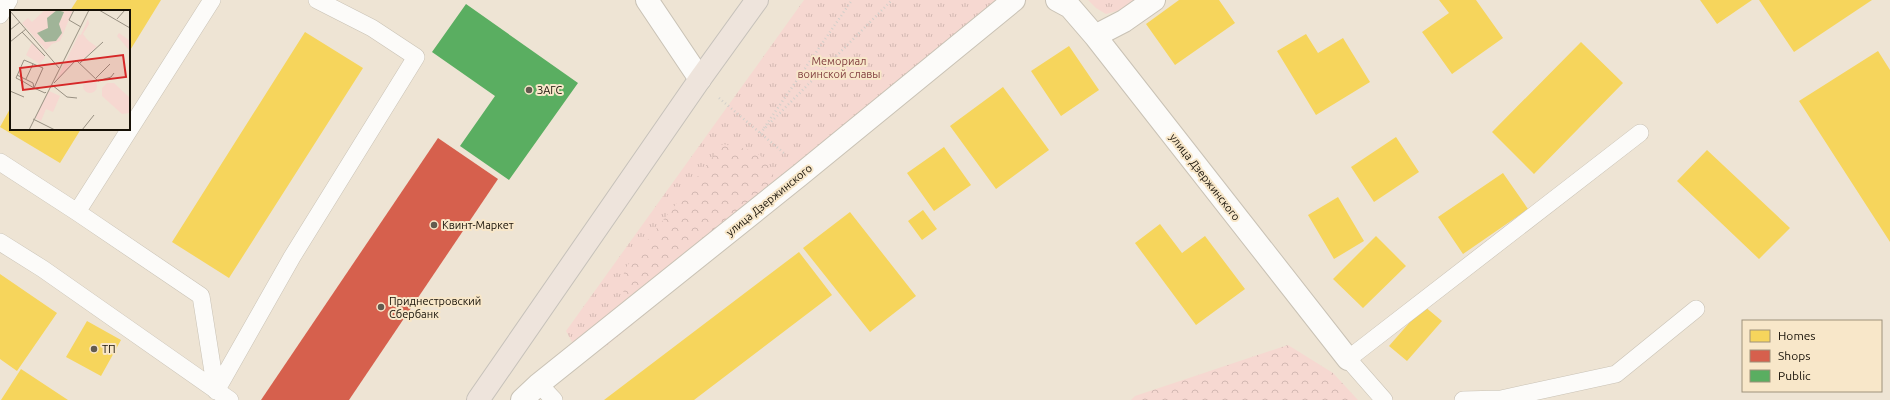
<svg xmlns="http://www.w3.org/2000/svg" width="1890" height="400" viewBox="0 0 1890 400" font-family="Ubuntu,sans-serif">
<defs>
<pattern id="grass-tufts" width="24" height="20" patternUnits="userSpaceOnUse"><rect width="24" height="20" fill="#f6d8d1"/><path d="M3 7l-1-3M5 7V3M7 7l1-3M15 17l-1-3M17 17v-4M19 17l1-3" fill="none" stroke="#d2b8b2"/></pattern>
<pattern id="forest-crowns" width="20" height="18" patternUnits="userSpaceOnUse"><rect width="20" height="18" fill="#f6d8d1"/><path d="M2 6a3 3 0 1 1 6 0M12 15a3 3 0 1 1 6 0" fill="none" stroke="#d2b8b2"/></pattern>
</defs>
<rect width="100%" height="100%" fill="#eee4d4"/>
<path fill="url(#grass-tufts)" d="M804 0H1027L606 346 578 353 566 331Z
M1088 0H1137L1124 9 1106 14 1096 8Z"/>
<path fill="url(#forest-crowns)" d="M723 144C733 147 748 148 756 153 771 161 776 182 780 196L623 308 624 270Z
M1288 345 1333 373 1358 400H1131L1135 396Z"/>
<path fill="#f6d55c" d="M77 0H161L129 52V11H70Z
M1179 0H1219L1235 23 1175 65 1146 24Z
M1439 0H1476L1503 38 1452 74 1422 32 1449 13Z
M1700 0H1752L1717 24Z
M1759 0H1872L1794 52Z
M305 32 363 68 229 278 172 242Z
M1306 34 1318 53 1343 38 1370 82 1316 115 1277 51Z
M1581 42 1623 83 1534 174 1492 132Z
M1069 46 1099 90 1061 116 1031 71Z
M1878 51 1890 70V242L1799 101Z
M1003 87 1049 150 996 189 950 126Z
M11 107V129H81L60 163 0 127Z
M1396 137 1419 172 1374 202 1351 167Z
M944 147 971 185 934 211 907 173Z
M1707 150 1790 228 1759 259 1677 181Z
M1503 173 1528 209 1463 254 1438 217Z
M1338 197 1364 241 1334 259 1308 215Z
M923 210 937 229 922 240 908 221Z
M850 212 916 296 870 332 803 248Z
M1160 224 1182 253 1205 236 1245 289 1196 325 1135 243Z
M1376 236 1406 266 1363 308 1333 279Z
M799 252 832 295 694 400H604Z
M0 274 57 313 17 371 0 359Z
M1424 306 1442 321 1407 361 1389 346Z
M87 321 121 340 101 376 66 357Z
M21 369 68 400H1Z"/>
<path fill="#d6604d" d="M438 138 498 179 349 400H261Z"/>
<path fill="#5aae61" d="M466 4 578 83 509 180 460 146 495 96 432 52Z"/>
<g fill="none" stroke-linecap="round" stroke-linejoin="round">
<defs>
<path id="service" d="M0 15 9 0
M0 162 77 212 201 296 216 391
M77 212 212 0
M0 242 43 269 230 400
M539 384 554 400
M216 391 292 257 416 57 372 28 317 0
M1384 400 1348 359 1640 133
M1463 400 1501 399 1616 374 1696 309"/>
<path id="minor" d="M647 0 700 79
M1057 0 1070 7 1095 36 1348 359
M1095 36 1124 21 1154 0
M522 400 539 384 800 175 1014 0"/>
<path id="trunk" d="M478 400 700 79 757 0"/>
</defs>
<use href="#service" stroke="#c9c2b5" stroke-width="18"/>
<use href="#minor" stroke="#c9c2b5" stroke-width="24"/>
<use href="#trunk" stroke="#c6c1ba" stroke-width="24"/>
<path stroke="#d2cfca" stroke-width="2.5" stroke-dasharray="1 3" stroke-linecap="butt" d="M719 98 785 154
M764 128 852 0
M760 133 892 0"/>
<use href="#service" stroke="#fcfbf9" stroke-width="17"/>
<use href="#minor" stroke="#fcfbf9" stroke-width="22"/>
<use href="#trunk" stroke="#eee4dc" stroke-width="22"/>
</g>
<g fill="#625b4f" stroke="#f8e7c9" stroke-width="1.5">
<circle cx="529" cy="90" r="4"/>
<circle cx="434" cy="225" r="4"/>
<circle cx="381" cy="307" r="4"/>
<circle cx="94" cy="349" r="4"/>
</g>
<g text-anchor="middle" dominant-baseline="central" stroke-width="4" stroke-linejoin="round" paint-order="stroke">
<g font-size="11" fill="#824041" stroke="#f8e7c9">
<text x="839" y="61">Мемориал<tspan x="839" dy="13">воинской славы</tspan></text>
</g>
<g font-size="11" fill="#171107" stroke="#f8e7c9" text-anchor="start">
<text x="537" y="90">ЗАГС</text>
<text x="442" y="225">Квинт-Маркет</text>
<text x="389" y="301">Приднестровский<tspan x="389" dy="13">Сбербанк</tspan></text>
<text x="102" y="349">ТП</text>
</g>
<g font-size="11" fill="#171107" stroke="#f8e7c9">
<text transform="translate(1205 177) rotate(52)">улица Дзержинского</text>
<text transform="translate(769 200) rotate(-39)">улица Дзержинского</text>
</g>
</g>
<g transform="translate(10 10)">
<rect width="120" height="120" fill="#eee4d4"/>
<path d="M35 0H63L50 31 42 34 36 40 12 13 18 8 22 12ZM69 24 87 37 70 51 67 50 45 73ZM22 33 35 47 30 54 16 45ZM39 81 50 86 43 102 36 99 31 111 25 108Z" fill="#f6d8d1"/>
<path d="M78 9 79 14 73 24 84 39 73 49 74 40 69 37 63 49H60ZM109 23 120 31V41L107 26ZM73 76a7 7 0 1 1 14 0a7 7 0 1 1-14 0Z" fill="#f6d8d1"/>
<path d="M97 73H104L120 88V103L112 104 92 86V78Z" fill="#f6d8d1"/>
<path d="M47 0 54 2 49 14 52 23 46 31 35 32 27 23 38 18 37 8Z" fill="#a0b498"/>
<path fill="none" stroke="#989082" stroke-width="1" d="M64 0 59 10 71 17M89 0 120 18M0 1 49 58M107 9 115 0M0 20 10 12M12 22 35 46M0 32 16 19M70 53 93 32M7 65 23 73 24 78M86 68 100 54M16 69 23 54M44 73 66 50 88 71 101 67 104 63M42 75 57 87 67 88M24 78 33 58 14 50 6 68 14 72 24 78 35 83 36 82M0 81 14 87M23 109 45 120M19 120 79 0M72 120 84 105"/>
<path fill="#d62828" fill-opacity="0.15" stroke="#d62828" stroke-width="2" d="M113 45 116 67 13 80 10 58Z"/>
<rect width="120" height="120" fill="none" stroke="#171107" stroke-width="2"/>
</g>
<rect x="1742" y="320" width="140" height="72" fill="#f8e7c9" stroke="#9e917b"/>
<rect x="1750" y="330" width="20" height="12" fill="#f6d55c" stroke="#9e917b"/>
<text x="1778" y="340" font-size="12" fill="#171107">Homes</text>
<rect x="1750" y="350" width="20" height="12" fill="#d6604d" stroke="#9e917b"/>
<text x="1778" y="360" font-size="12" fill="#171107">Shops</text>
<rect x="1750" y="370" width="20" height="12" fill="#5aae61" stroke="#9e917b"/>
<text x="1778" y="380" font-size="12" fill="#171107">Public</text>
</svg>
